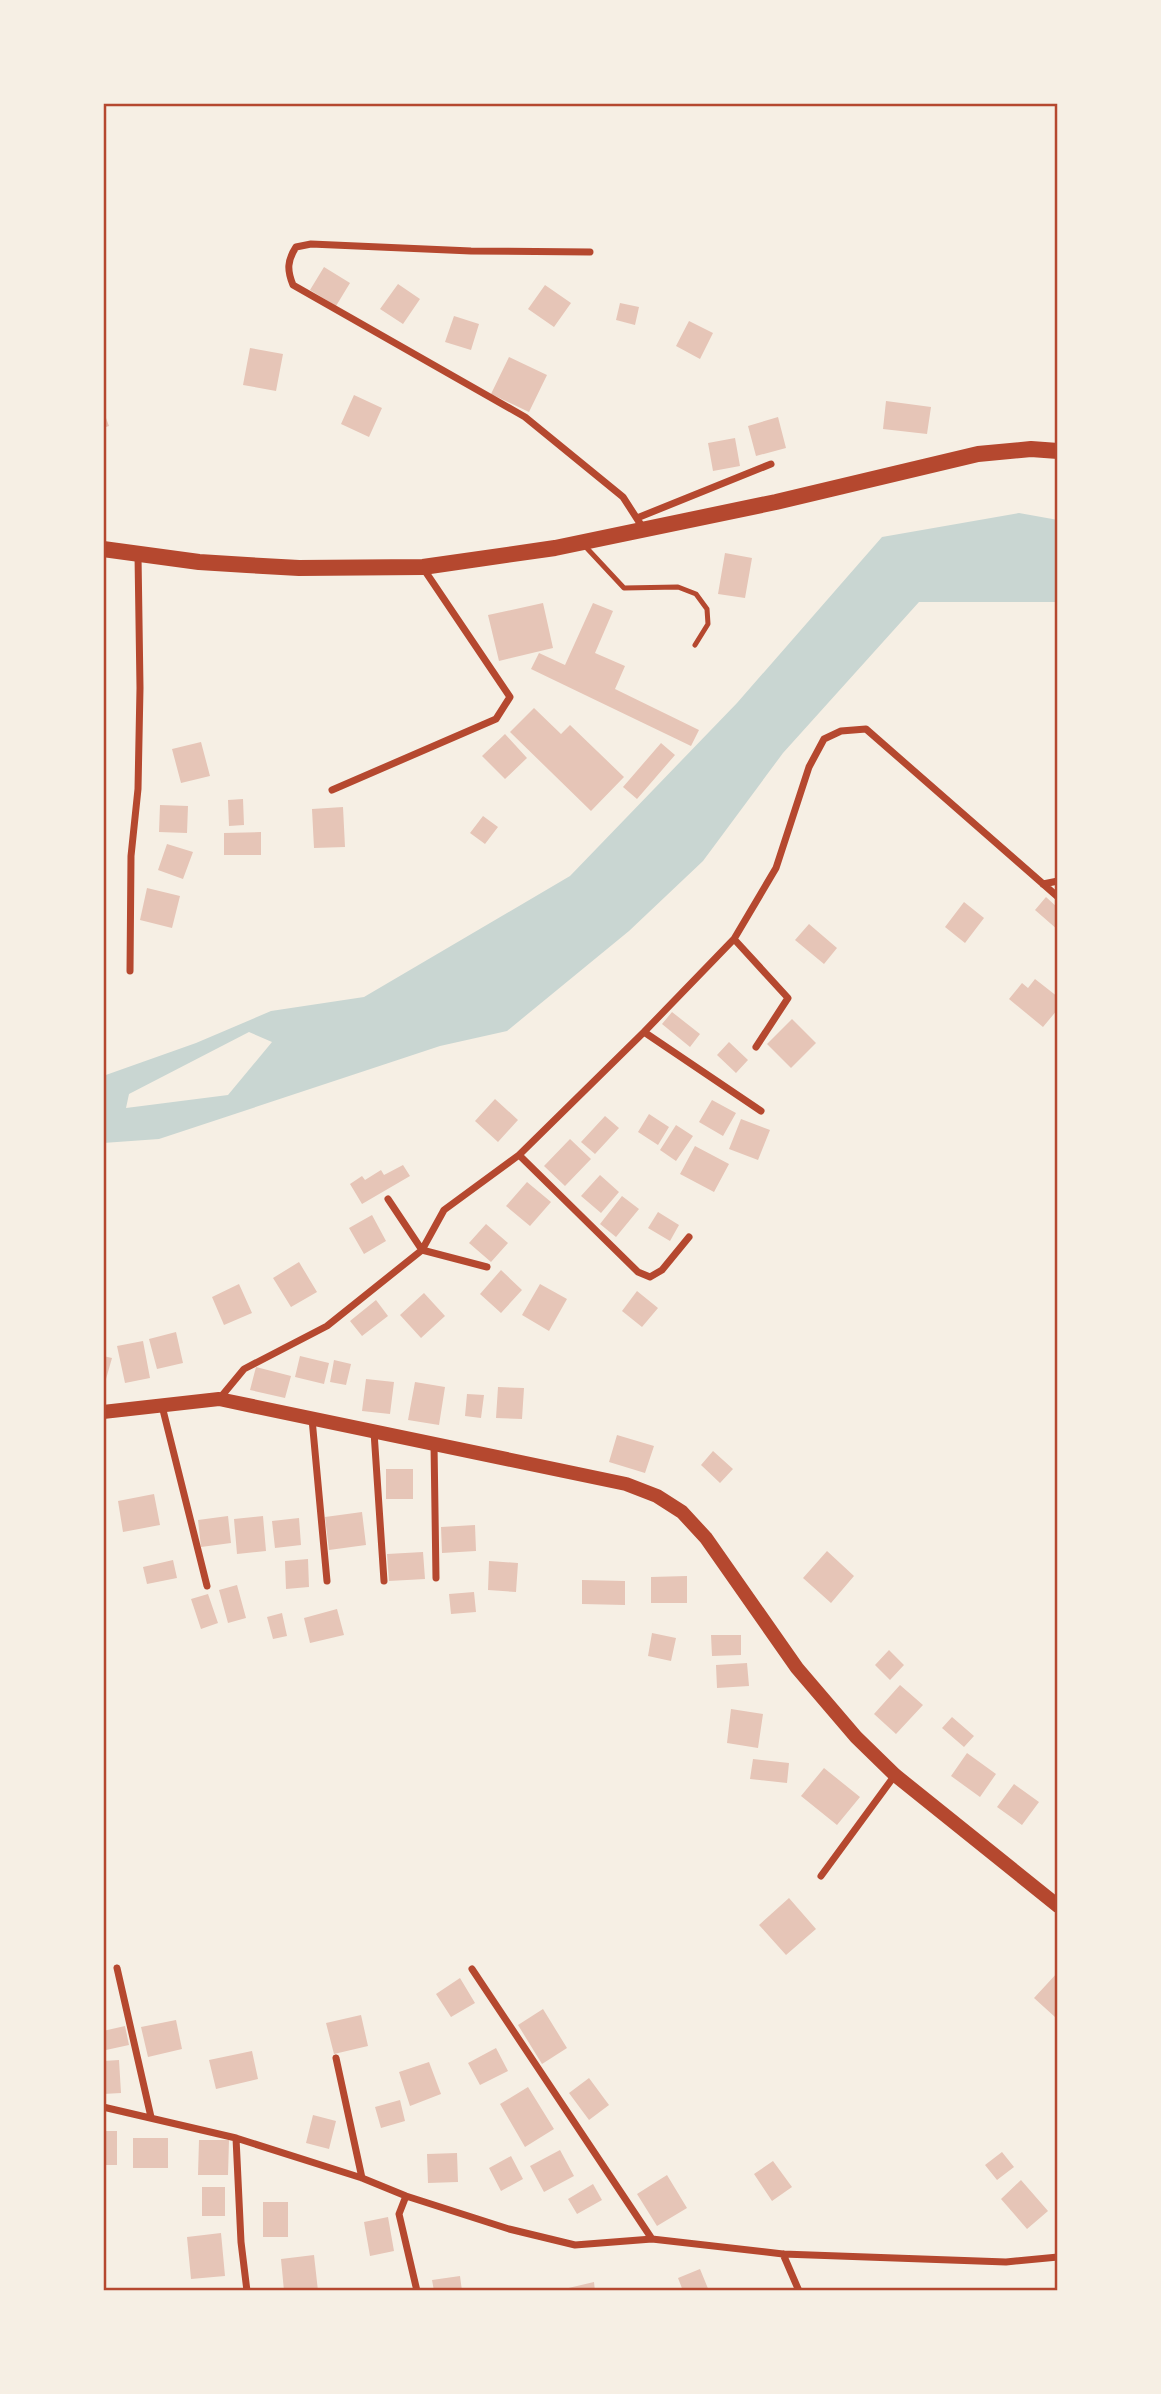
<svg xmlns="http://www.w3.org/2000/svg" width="1161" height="2394" viewBox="0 0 1161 2394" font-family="'Crimson Pro',serif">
<rect width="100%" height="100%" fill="#f6efe4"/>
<path fill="#c9d6d2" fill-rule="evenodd" d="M1019 513 1058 520V602H919L783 753 703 861 629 931 507 1031 440 1046 159 1139 103 1143V1076L196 1043 271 1011 364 997 570 876 737 703 882 537ZM249 1032 272 1042 228 1095 126 1108 129 1094Z"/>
<path fill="#e6c5b7" d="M324 267 350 283 336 306 310 290Z
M398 284 420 299 403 324 380 309Z
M545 285 571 303 554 327 528 309Z
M620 303 639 307 635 325 616 320Z
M454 316 479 324 471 350 445 342Z
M689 321 713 333 700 359 676 346Z
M250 348 283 354 276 391 243 385Z
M509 357 547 375 529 412 491 394Z
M354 395 382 408 369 437 341 424Z
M886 401 931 407 927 434 883 429Z
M103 410 109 426 103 428Z
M778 417 786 448 756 456 748 426Z
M735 438 740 466 713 471 708 443Z
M725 553 752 558 745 598 718 594Z
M543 603 553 648 499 661 488 615Z
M593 603 613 611 595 653 625 666 615 689 699 730 691 746 531 669 539 653 565 665Z
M534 708 561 734 570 725 624 777 591 811 510 732Z
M505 734 527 758 505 779 482 756Z
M201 742 210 776 181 783 172 749Z
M661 743 675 755 637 799 623 787Z
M243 799 244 825 229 826 228 800Z
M160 805 188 806 187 833 159 832Z
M343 807 345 847 314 848 312 809Z
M483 816 498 827 485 844 470 833Z
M261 832V855H224V833Z
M167 844 193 852 183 879 158 870Z
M147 888 180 896 172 928 140 920Z
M1046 897 1058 908V930L1035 910Z
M964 902 984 918 965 943 945 927Z
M809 924 837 948 824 964 795 940Z
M1035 979 1058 997V1009L1043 1027 1009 999 1022 983 1028 988Z
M672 1012 700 1034 690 1047 662 1024Z
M792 1019 816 1043 791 1068 767 1044Z
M729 1042 748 1060 736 1073 717 1055Z
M495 1099 518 1120 498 1142 475 1121Z
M712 1100 736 1113 723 1136 699 1122Z
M649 1114 669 1127 658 1145 638 1132Z
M605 1116 619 1128 595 1154 581 1142Z
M741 1119 770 1130 758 1160 729 1149Z
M676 1125 693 1136 676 1161 660 1150Z
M570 1139 591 1159 565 1186 544 1166Z
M695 1146 729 1164 714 1192 680 1174Z
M403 1165 410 1176 362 1204 350 1184 362 1176 365 1180 381 1170 384 1175Z
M600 1175 619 1192 601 1213 581 1196Z
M527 1182 551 1202 530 1226 506 1206Z
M622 1196 639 1209 616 1237 600 1224Z
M658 1212 679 1225 670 1241 648 1228Z
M372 1215 386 1241 364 1254 349 1228Z
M486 1224 508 1243 491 1262 469 1243Z
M299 1262 317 1292 291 1307 273 1278Z
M501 1270 522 1290 501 1313 480 1294Z
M239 1284 252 1313 224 1325 212 1297Z
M540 1284 567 1299 549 1331 522 1315Z
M637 1291 658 1308 642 1327 622 1311Z
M424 1293 445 1316 421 1338 400 1315Z
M376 1300 388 1316 362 1336 350 1321Z
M176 1332 183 1363 157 1369 149 1339Z
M143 1341 150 1378 125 1383 117 1346Z
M103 1356 112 1358 104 1386H103Z
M300 1356 329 1363 324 1384 295 1377Z
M334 1360 351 1364 346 1385 330 1382Z
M256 1367 291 1376 285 1398 250 1390Z
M366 1379 394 1382 390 1414 362 1411Z
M415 1382 445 1387 439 1425 408 1420Z
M498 1387 524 1388 522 1419 496 1418Z
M467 1394 484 1395 481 1418 465 1416Z
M617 1435 654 1446 645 1473 609 1462Z
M713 1451 733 1469 720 1483 701 1465Z
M386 1469H413V1499H386Z
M154 1494 160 1525 123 1532 118 1501Z
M362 1512 366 1545 329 1550 325 1517Z
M228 1516 231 1543 201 1547 198 1520Z
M263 1516 266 1551 237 1554 234 1519Z
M299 1518 301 1545 275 1548 272 1521Z
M475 1525 476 1551 442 1553 441 1527Z
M827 1551 854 1576 831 1603 803 1578Z
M423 1552 425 1579 389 1581 387 1554Z
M308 1559 309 1587 286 1589 285 1561Z
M173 1560 177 1578 147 1584 143 1567Z
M489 1561 518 1563 516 1592 488 1590Z
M687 1576V1603H651V1577Z
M582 1580 625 1581V1605L582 1604Z
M237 1585 246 1618 228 1623 219 1590Z
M474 1592 476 1612 451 1614 449 1594Z
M208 1594 218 1623 201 1629 191 1599Z
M337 1609 344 1635 310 1643 304 1618Z
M282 1613 287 1636 273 1639 267 1617Z
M652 1633 676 1638 671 1661 648 1656Z
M711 1635H741V1655L712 1656Z
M889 1650 904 1665 890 1680 875 1665Z
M747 1663 749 1686 717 1688 716 1665Z
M900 1685 923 1705 896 1734 874 1714Z
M731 1709 763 1714 758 1748 727 1743Z
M952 1717 974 1736 964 1747 942 1728Z
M967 1753 996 1774 980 1797 951 1776Z
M753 1759 789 1763 787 1783 750 1779Z
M824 1768 860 1797 837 1825 801 1796Z
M1014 1784 1039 1802 1022 1825 997 1807Z
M789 1898 816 1929 786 1955 759 1925Z
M1058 1972V2013L1055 2017 1034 1998Z
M460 1978 475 2003 451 2017 436 1994Z
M543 2009 567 2048 542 2064 518 2025Z
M361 2015 368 2046 334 2054 326 2023Z
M176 2020 182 2049 148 2057 141 2027Z
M125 2026 129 2045 106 2050 103 2031Z
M496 2048 508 2071 480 2085 468 2063Z
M252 2051 258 2079 216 2089 209 2060Z
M119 2060 121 2093 103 2094V2061Z
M429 2062 441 2094 410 2106 399 2072Z
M589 2078 609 2105 589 2120 569 2093Z
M528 2087 554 2129 525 2147 500 2104Z
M400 2100 405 2121 381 2128 375 2107Z
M313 2115 336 2121 329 2149 306 2143Z
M103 2131H117V2165H103Z
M133 2138H168V2168H133Z
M199 2140H229L228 2175H198Z
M560 2150 574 2176 544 2192 530 2166Z
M1002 2152 1014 2167 997 2180 985 2165Z
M457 2153 458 2182 428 2183 427 2154Z
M511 2156 523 2179 501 2191 489 2168Z
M773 2161 792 2187 772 2201 754 2174Z
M667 2175 687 2208 657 2226 637 2194Z
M1021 2180 1048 2211 1027 2229 1001 2199Z
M593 2184 602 2200 577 2214 568 2199Z
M202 2187H225V2216H202Z
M263 2202H288V2237H263Z
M388 2217 394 2251 370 2256 364 2222Z
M221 2233 225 2276 191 2279 187 2237Z
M314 2255 318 2291H284L281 2259Z
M700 2269 709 2291H683L678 2278Z
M460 2276 462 2291H434L432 2280Z
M594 2282 595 2291H560V2290Z"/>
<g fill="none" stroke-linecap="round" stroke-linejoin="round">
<path stroke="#b5482f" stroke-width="5" d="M583 544 624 588 678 587 696 594 707 609 708 624 695 645"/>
<path stroke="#b5482f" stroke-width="7" d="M590 252 471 251 311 244 296 247C287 261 287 270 293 285L525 417 623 497 643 528
M637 518 771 464
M332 790 496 719 510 697 423 568
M1043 884 1058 881
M734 939 788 998 756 1047
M130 971 131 856 138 789 140 688 138 555
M644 1032 761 1111
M519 1155 638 1272 650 1277 662 1270 689 1237
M388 1199 422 1250 487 1267
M220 1398 244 1369 327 1326 422 1250 444 1210 519 1155 644 1032 734 939 776 868 809 767 824 739 841 731 866 729 1058 897
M162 1406 207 1586
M312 1419 327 1581
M374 1432 384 1581
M434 1444 436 1578
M821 1876 895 1775
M117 1968 151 2117
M472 1969 652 2239
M336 2058 362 2178
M103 2107 236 2138 362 2178 406 2196 509 2229 575 2245 652 2239 783 2254 1006 2262 1058 2257
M236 2138 241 2242 247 2291
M406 2196 399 2214 417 2291
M783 2254 799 2291"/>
<path stroke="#b5482f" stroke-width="14" d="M103 1412 219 1399 626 1484 657 1496 682 1512 706 1538 797 1668 856 1737 895 1775 1058 1906"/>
<path stroke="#b5482f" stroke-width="16" d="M103 549 199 562 247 565 299 568 423 567 555 548 776 502 978 454 1031 449 1058 451"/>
</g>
<rect width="1161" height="2394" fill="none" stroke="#f6efe4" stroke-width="210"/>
<rect x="105" y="105" width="951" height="2184" fill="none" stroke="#b5482f" stroke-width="2.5"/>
</svg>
